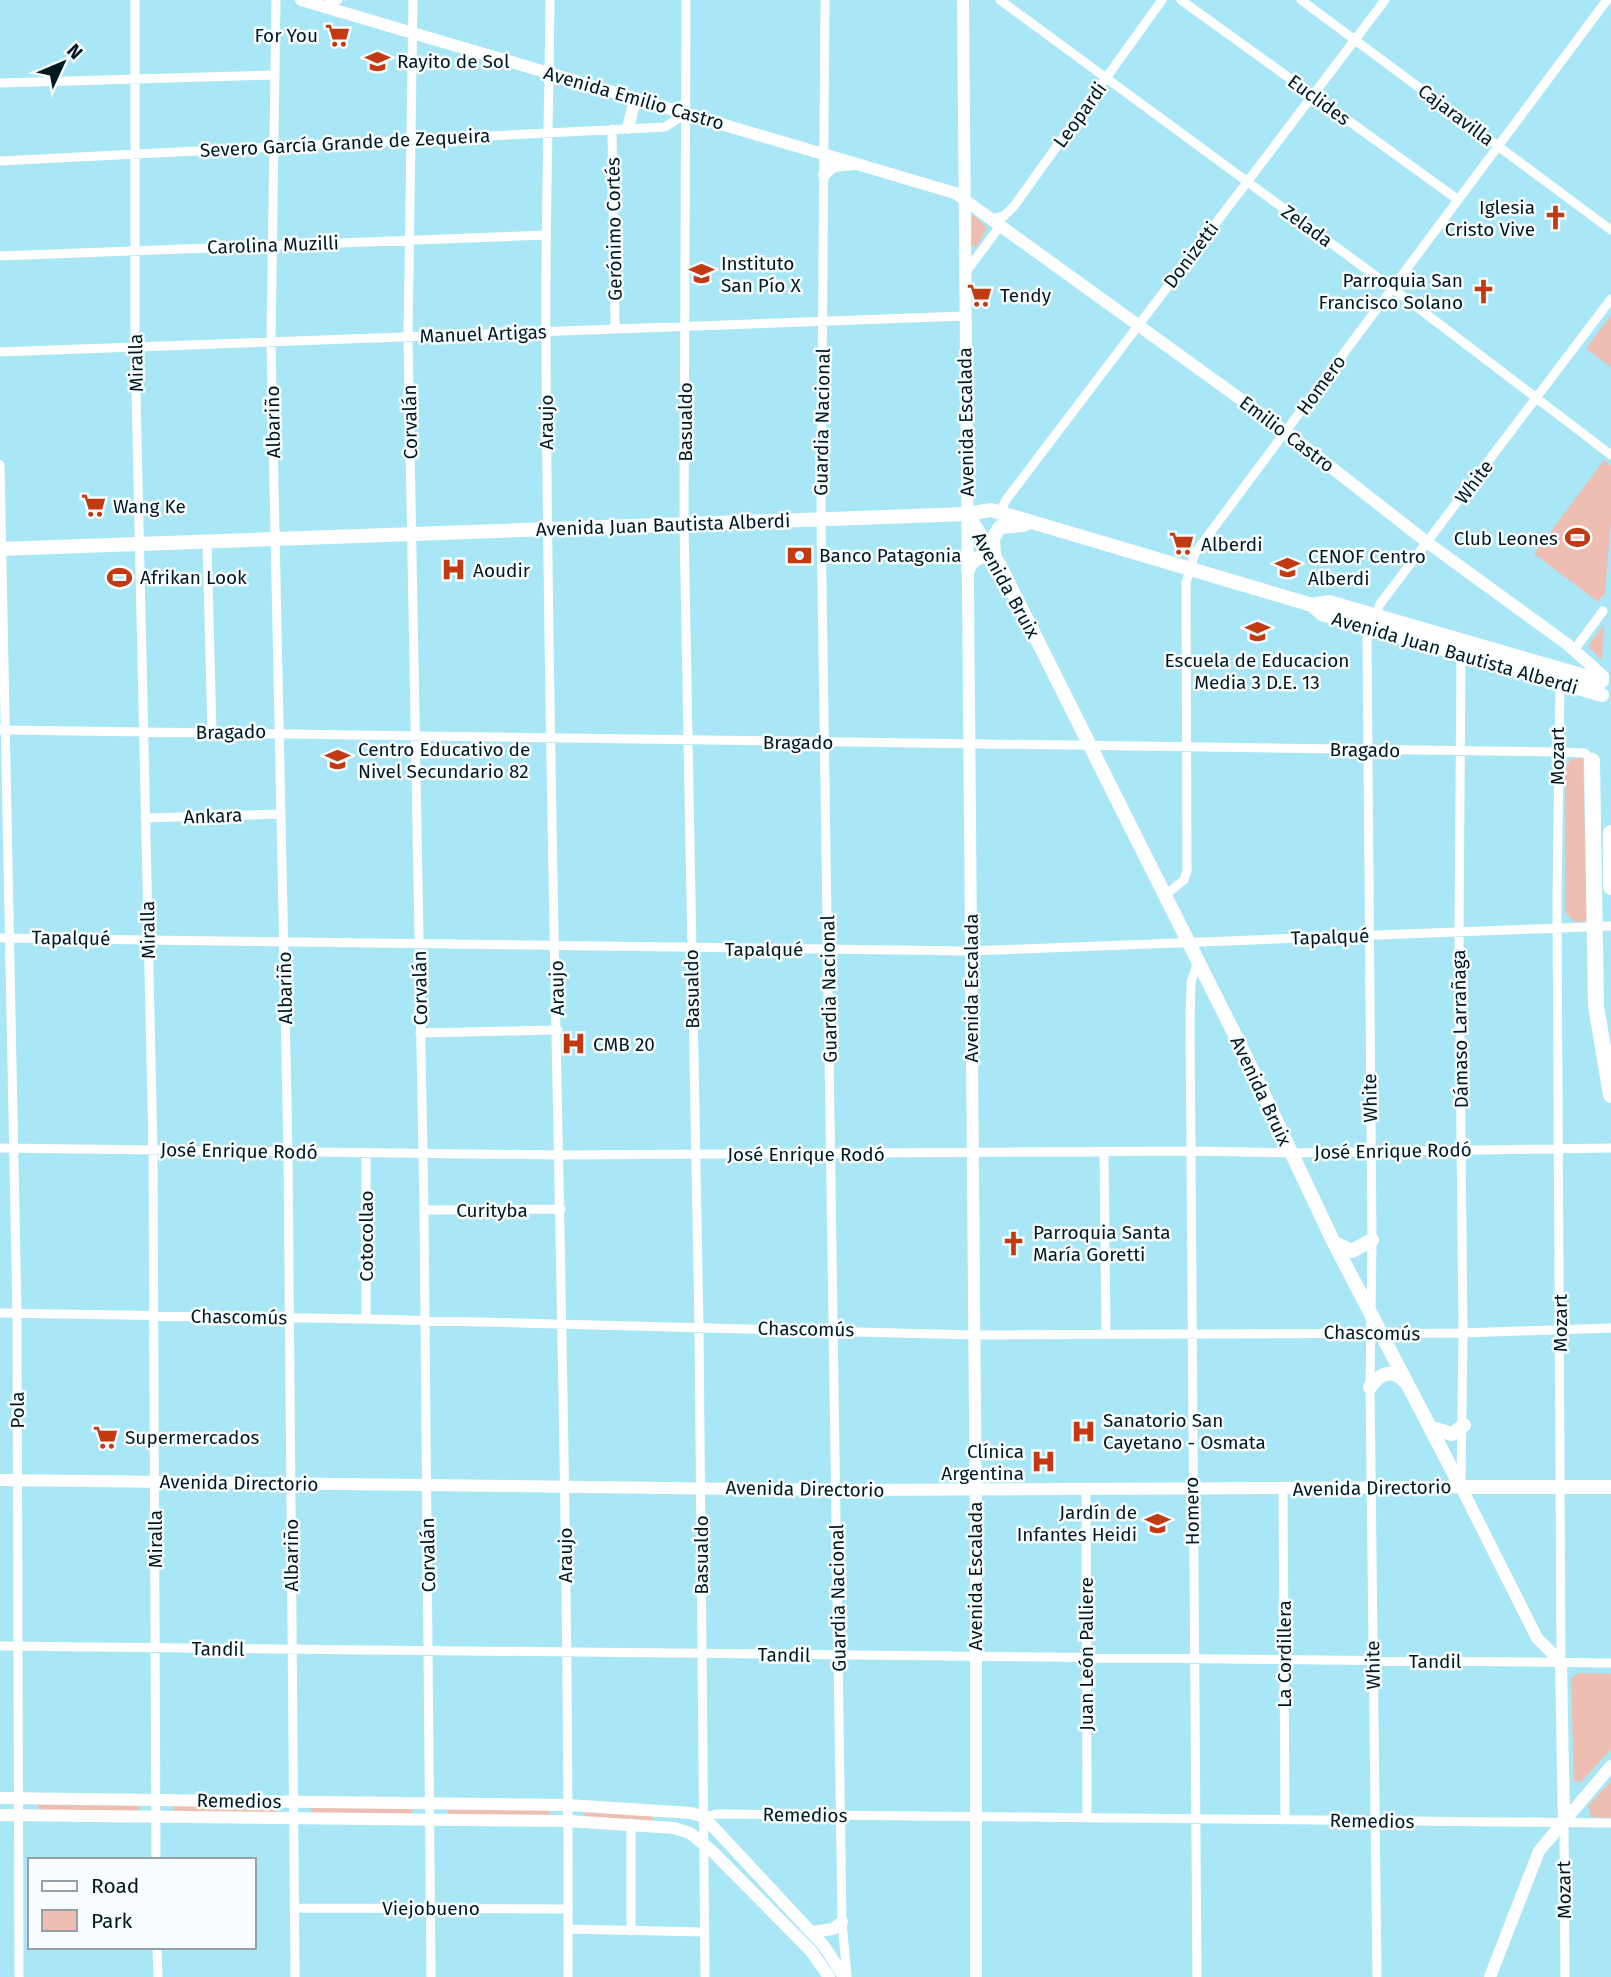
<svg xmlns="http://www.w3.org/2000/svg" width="1611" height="1977" viewBox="0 0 1611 1977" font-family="'Fira Sans',sans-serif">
<rect width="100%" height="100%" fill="#a9e7f7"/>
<path fill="#eebeb2" d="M974 215 987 228 976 248 971 244 972 217Z
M1611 315V367L1586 349Z
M1604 460 1611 466V521L1605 593 1598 602 1534 554Z
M1604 624 1602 661 1588 646Z
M1583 758 1587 921 1575 922 1565 912V768L1571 759Z
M1578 1673 1611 1674V1749L1581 1782 1574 1781 1571 1679Z
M1611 1781V1818L1591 1817 1588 1806Z
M37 1804 139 1805 140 1808 137 1811 39 1810Z
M172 1806H276L277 1809 274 1813 175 1812Z
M310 1807 411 1808 413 1811 410 1814 312 1813Z
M448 1808 548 1809 550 1812 549 1815 448 1814Z
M584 1812 652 1815 653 1818 651 1821 585 1817Z"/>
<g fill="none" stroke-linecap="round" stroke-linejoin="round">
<path stroke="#fff" stroke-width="9" d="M135 0V347L153 1150 156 1860
M276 0 271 342 288 1152 295 1977
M413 0 408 337 424 1210 431 1977
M550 0C549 113 545 225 546 338 548 884 570 1430 568 1977
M686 0 684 524 699 1327 705 1977
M825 0 821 519 842 1922 847 1977
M1000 0 1392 288 1611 455
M1181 0 1457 199
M1301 0 1611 230
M322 7 338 0
M0 83 275 75
M612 129 615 328
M0 161 665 127 685 114
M991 219 1004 216 1014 206 1162 0
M0 256 546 235
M966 272 1000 226
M0 352 965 316
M0 465 17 1314 19 1977
M1000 512 1006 500 1385 0
M207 542 212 733
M1574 650 1603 611
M1560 681 1557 902 1561 1662
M0 730 1557 752 1585 753 1592 761
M145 818 281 814
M1165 895 1184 880 1187 871 1186 583 1195 553 1607 0
M0 938 970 951 1611 926
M420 1033 558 1030
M0 1148 559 1155 1190 1151 1291 1153 1611 1148
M1104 1152 1106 1332
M424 1210 561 1209
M0 1313 366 1319 973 1335 1463 1333 1611 1328
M366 1319V1153
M1461 1485 1463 1333 1459 933 1461 656
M1283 1489 1285 1819
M1086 1490 1087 1818
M0 1646 1611 1663
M704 1817 716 1814 1611 1823
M1564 1822 1565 1977
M631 1823V1931
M294 1908 567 1909
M568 1929 704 1932
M157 1947 158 1977
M1197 1977 1190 1021 1191 982 1198 962
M1377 1977 1370 1387 1372 1240 1367 638 1380 604 1611 299"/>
<path stroke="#fff" stroke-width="12" d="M301 0 955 193 1286 432 1428 543 1567 644 1603 676
M963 0 976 1529V1977
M628 128 635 99
M824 175 833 166 854 164
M0 1480 837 1490 1461 1487 1537 1638 1561 1662 1564 1822
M0 1798 567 1805 691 1813 704 1817 824 1946 844 1977
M0 1815 567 1821 674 1828 690 1833 713 1852 811 1951 829 1977
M812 1932 833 1929 842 1922
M1490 1977 1539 1851 1611 1766"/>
<path stroke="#fff" stroke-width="14" d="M967 514 999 564 1246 1057 1334 1243 1461 1487H1611
M0 549 967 514 991 510 1312 605 1322 614 1602 695
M994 555 993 538 1000 527 1024 525
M968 570C973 555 987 553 999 564
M1312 605 1329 602 1602 681
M1334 1243 1352 1251 1372 1240
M1370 1387C1379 1374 1393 1367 1405 1382
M1432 1428 1452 1434 1464 1425"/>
<path stroke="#fff" stroke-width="16" d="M1592 761 1596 1006 1611 1095
M1611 833V887"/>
</g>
<defs>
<symbol id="supermarket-bare" viewBox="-9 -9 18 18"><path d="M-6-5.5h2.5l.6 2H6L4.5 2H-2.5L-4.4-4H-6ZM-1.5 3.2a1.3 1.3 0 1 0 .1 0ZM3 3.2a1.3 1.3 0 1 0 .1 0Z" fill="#c33a12" stroke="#f8feff" stroke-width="2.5" paint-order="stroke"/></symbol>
<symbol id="school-bare" viewBox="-9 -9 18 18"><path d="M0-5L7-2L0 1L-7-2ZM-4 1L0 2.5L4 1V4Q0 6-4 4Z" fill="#c33a12" stroke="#f8feff" stroke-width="2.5" paint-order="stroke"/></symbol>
<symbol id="church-bare" viewBox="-9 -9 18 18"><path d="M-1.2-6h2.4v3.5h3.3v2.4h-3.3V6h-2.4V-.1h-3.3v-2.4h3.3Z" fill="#c33a12" stroke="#f8feff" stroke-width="2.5" paint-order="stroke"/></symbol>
<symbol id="stadium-bare" viewBox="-9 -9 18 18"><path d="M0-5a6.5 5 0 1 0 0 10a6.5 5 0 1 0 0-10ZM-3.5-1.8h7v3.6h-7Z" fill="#c33a12" stroke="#f8feff" stroke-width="2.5" paint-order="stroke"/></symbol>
<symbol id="bank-bare" viewBox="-9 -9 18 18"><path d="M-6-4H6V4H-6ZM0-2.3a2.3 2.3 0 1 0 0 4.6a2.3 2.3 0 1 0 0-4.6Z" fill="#c33a12" stroke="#f8feff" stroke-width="2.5" paint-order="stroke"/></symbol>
<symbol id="hospital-bare" viewBox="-9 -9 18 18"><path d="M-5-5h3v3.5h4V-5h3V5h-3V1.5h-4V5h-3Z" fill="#c33a12" stroke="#f8feff" stroke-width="2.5" paint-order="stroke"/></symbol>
</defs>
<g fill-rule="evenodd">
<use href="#supermarket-bare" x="320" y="18" width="35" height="35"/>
<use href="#school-bare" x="360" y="44" width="35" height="35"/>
<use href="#church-bare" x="1538" y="200" width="35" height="35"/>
<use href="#school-bare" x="684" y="256" width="35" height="35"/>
<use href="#church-bare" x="1466" y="274" width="35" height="35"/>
<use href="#supermarket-bare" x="962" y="278" width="35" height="35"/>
<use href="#supermarket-bare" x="76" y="488" width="35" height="35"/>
<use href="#stadium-bare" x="1560" y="520" width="35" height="35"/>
<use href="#supermarket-bare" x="1164" y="526" width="35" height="35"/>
<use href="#bank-bare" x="782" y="538" width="35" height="35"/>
<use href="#school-bare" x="1270" y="550" width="35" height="35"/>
<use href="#hospital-bare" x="436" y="552" width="35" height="35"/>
<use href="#stadium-bare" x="102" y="560" width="35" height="35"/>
<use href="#school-bare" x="1240" y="614" width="35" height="35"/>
<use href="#school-bare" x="320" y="742" width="35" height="35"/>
<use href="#hospital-bare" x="556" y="1026" width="35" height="35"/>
<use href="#church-bare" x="996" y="1226" width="35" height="35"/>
<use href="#hospital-bare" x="1066" y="1414" width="35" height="35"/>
<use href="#supermarket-bare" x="88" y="1420" width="35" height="35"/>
<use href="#hospital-bare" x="1026" y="1444" width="35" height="35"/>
<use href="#school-bare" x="1140" y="1506" width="35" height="35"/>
</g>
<g text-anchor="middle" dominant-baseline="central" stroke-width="5" stroke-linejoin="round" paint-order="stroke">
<g font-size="19" fill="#01181e" stroke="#f8feff" text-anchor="start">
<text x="318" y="35" text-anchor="end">For You</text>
<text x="397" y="61">Rayito de Sol</text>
<text x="1535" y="207" text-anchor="end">Iglesia<tspan x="1535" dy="22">Cristo Vive</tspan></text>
<text x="721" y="263">Instituto<tspan x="721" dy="22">San Pío X</tspan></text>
<text x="1463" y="280" text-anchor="end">Parroquia San<tspan x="1463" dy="22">Francisco Solano</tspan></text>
<text x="1000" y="295">Tendy</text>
<text x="113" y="506">Wang Ke</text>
<text x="1558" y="538" text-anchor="end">Club Leones</text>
<text x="1201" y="544">Alberdi</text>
<text x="819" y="555">Banco Patagonia</text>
<text x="1308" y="556">CENOF Centro<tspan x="1308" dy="22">Alberdi</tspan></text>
<text x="473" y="570">Aoudir</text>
<text x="140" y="577">Afrikan Look</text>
<text x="1257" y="660" text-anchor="middle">Escuela de Educacion<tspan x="1257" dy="22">Media 3 D.E. 13</tspan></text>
<text x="358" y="749">Centro Educativo de<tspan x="358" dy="22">Nivel Secundario 82</tspan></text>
<text x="593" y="1044">CMB 20</text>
<text x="1033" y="1232">Parroquia Santa<tspan x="1033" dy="22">María Goretti</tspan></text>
<text x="1103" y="1420">Sanatorio San<tspan x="1103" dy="22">Cayetano - Osmata</tspan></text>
<text x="125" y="1437">Supermercados</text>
<text x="1024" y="1451" text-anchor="end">Clínica<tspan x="1024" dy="22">Argentina</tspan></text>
<text x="1137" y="1512" text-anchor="end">Jardín de<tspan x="1137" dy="22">Infantes Heidi</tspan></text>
</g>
<g font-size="19" fill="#01181e" stroke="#f8feff">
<text transform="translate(634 98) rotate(16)">Avenida Emilio Castro</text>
<text transform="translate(1319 100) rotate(36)">Euclides</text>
<text transform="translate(1080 115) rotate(-54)">Leopardi</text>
<text transform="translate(1456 115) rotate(37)">Cajaravilla</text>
<text transform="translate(345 143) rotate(-3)">Severo García Grande de Zequeira</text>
<text transform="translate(1307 226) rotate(36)">Zelada</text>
<text transform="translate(614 229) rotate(-91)">Gerónimo Cortés</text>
<text transform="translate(273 245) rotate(-2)">Carolina Muzilli</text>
<text transform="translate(1191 255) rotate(-53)">Donizetti</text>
<text transform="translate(483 334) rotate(-2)">Manuel Artigas</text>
<text transform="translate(136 363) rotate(-91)">Miralla</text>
<text transform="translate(1321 385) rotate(-54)">Homero</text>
<text transform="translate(273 422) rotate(-91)">Albariño</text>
<text transform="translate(410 422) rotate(-91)">Corvalán</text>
<text transform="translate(546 422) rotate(-90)">Araujo</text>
<text transform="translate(685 422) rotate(-90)">Basualdo</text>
<text transform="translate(822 422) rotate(-89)">Guardia Nacional</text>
<text transform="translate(966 422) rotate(-91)">Avenida Escalada</text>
<text transform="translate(1287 434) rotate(37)">Emilio Castro</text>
<text transform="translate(1474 482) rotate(-53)">White</text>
<text transform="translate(663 525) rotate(-2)">Avenida Juan Bautista Alberdi</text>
<text transform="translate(1006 585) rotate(61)">Avenida Bruix</text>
<text transform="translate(1455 653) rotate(16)">Avenida Juan Bautista Alberdi</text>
<text transform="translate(231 732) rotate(-1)">Bragado</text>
<text x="798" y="742">Bragado</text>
<text transform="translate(1365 750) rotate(1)">Bragado</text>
<text transform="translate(1557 756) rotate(-90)">Mozart</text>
<text transform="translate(213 816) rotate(-2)">Ankara</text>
<text transform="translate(148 930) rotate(-91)">Miralla</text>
<text transform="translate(1330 937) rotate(-2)">Tapalqué</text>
<text transform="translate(71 938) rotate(1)">Tapalqué</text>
<text x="764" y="949">Tapalqué</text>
<text transform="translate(285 988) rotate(-91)">Albariño</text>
<text transform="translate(420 988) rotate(-91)">Corvalán</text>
<text transform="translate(557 988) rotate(-91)">Araujo</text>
<text transform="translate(971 988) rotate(-90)">Avenida Escalada</text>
<text transform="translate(692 989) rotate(-91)">Basualdo</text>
<text transform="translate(829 989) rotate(-91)">Guardia Nacional</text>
<text transform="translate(1460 1029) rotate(-91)">Dámaso Larrañaga</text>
<text transform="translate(1261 1091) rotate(65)">Avenida Bruix</text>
<text transform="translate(1370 1098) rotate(-91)">White</text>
<text transform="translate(239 1151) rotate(1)">José Enrique Rodó</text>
<text transform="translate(1393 1151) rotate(-1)">José Enrique Rodó</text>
<text x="806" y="1154">José Enrique Rodó</text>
<text x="492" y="1210">Curityba</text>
<text transform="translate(366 1236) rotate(-90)">Cotocollao</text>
<text transform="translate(239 1317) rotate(1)">Chascomús</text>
<text transform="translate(1560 1323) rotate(-90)">Mozart</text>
<text transform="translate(806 1329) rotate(1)">Chascomús</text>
<text transform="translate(1372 1333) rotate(1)">Chascomús</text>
<text transform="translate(17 1410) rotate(-90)">Pola</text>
<text transform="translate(239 1483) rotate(1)">Avenida Directorio</text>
<text transform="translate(1372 1488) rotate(-1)">Avenida Directorio</text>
<text transform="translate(805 1489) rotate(1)">Avenida Directorio</text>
<text transform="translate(1192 1511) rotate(-91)">Homero</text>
<text transform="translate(155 1539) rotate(-90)">Miralla</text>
<text transform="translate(291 1555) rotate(-90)">Albariño</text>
<text transform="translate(428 1555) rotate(-91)">Corvalán</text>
<text transform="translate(565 1555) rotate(-90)">Araujo</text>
<text transform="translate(701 1555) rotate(-90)">Basualdo</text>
<text transform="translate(975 1576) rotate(-90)">Avenida Escalada</text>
<text transform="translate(838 1598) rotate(-91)">Guardia Nacional</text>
<text transform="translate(218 1649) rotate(1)">Tandil</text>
<text transform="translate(1086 1654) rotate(-90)">Juan León Palliere</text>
<text transform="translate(1284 1654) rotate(-90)">La Cordillera</text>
<text transform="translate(784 1655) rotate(1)">Tandil</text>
<text x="1435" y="1661">Tandil</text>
<text transform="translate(1373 1665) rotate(-91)">White</text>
<text transform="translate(239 1801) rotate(1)">Remedios</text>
<text transform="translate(805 1815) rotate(1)">Remedios</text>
<text transform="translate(1372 1821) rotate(1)">Remedios</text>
<text transform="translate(1564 1890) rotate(-91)">Mozart</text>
<text x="431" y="1908">Viejobueno</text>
</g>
</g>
<rect x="28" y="1858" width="228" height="91" fill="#f8feff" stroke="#95a2a5" stroke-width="2"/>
<rect x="42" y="1881" width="35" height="10" fill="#ffffff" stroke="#95a2a5" stroke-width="2"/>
<text x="91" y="1893" font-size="21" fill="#01181e">Road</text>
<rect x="42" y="1910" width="35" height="21" fill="#eebeb2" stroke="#95a2a5" stroke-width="2"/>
<text x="91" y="1928" font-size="21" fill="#01181e">Park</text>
<g transform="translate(63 63) rotate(46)" stroke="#f8feff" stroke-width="5" paint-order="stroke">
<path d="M0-5L12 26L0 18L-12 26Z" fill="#01181e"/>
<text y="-10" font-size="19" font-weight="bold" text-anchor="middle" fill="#01181e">N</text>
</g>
</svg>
